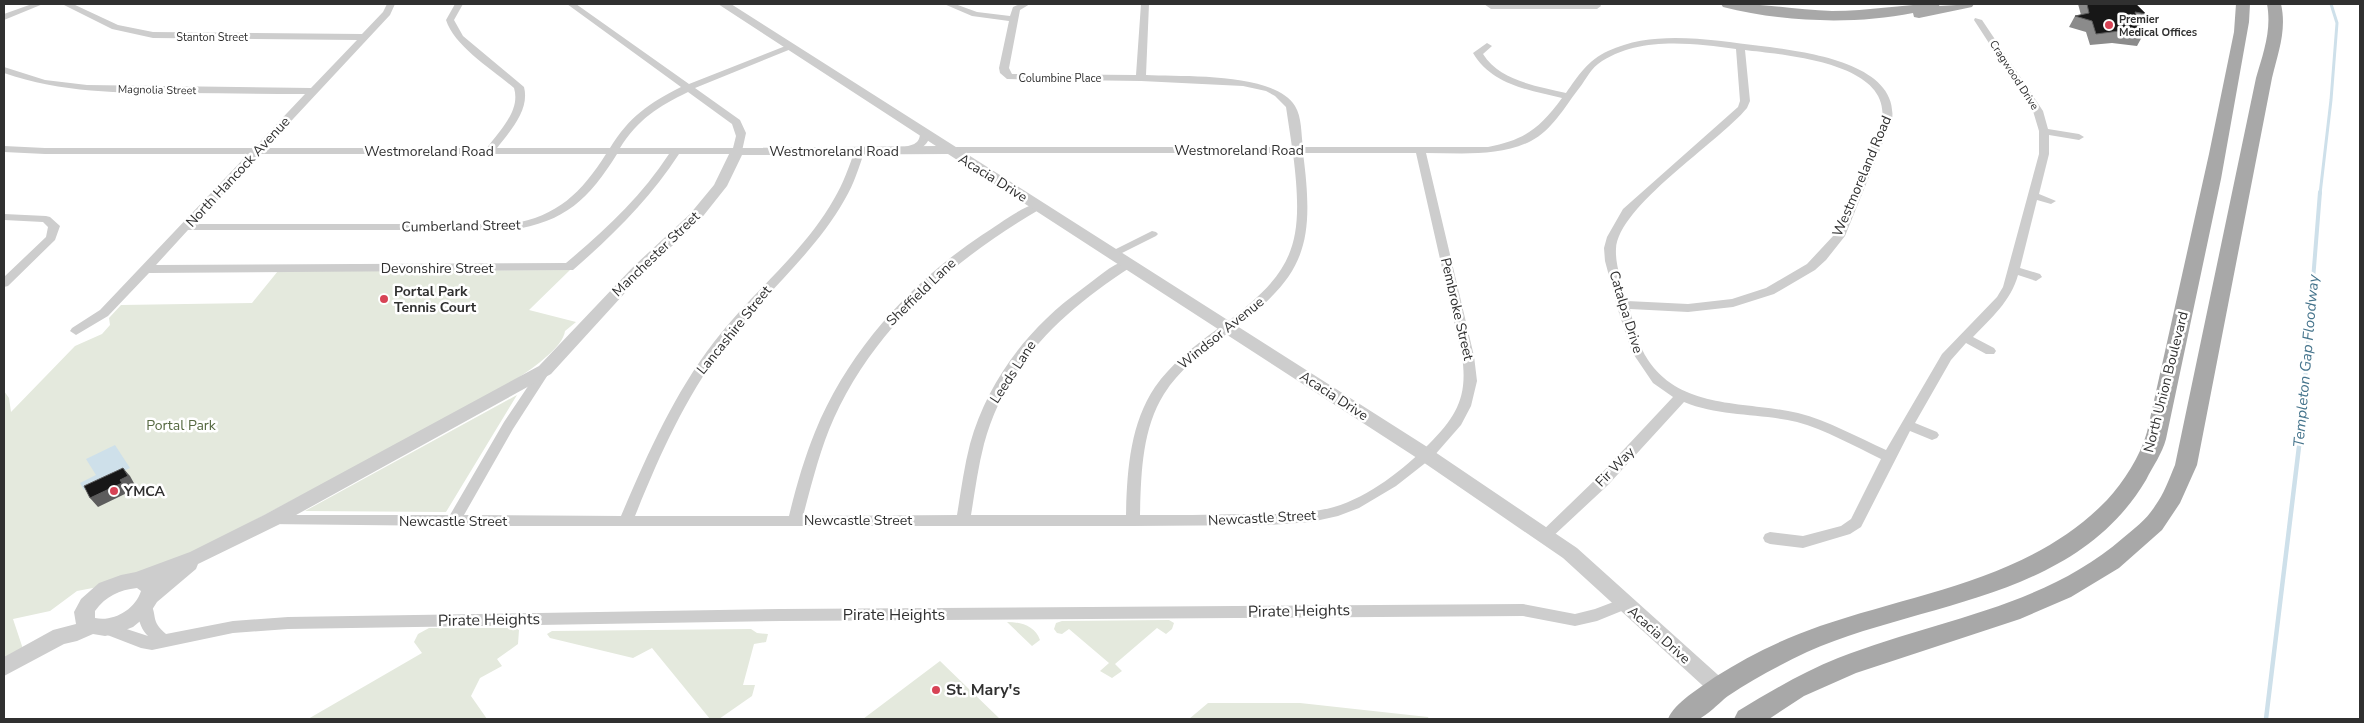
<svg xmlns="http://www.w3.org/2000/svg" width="2364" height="723" viewBox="0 0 2364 723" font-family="'Nunito Sans',sans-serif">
<rect width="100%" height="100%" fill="#fff"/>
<path fill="#e4e9dd" d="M570 270 529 310 576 322 565 331C563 352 509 384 491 395L185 557 98 587 77 591 50 611 13 619 23 649 4 659V391L9 398 11 412 75 346 102 334 110 325 109 318 121 305 252 303 278 271Z
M517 395 446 512 305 511Z
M1169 620 1174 623 1172 629 1166 634 1157 628 1115 664 1122 671 1112 678 1100 671 1109 663 1069 629 1062 634 1057 633 1054 629 1056 623 1062 621Z
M1007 622C1021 622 1035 626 1040 640L1032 646Z
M429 628H515L519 630 518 644 497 659 502 666 480 678 471 696 487 719H308L422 653 414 642 418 634Z
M751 629 757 633 768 634 766 642 754 644 743 685H755L752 696 719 719H710L652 648 633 658 550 638 547 634 552 631Z
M940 661 1000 719H863Z
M1208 703H1300L1428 717 1429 719H1189Z"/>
<path fill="#cee0ea" d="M115 445 130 468 84 490 80 483 96 475 86 459Z"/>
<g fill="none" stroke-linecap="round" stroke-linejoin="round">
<path stroke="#cee0ea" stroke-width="3" d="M2320 194 2331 100 2337 23 2331 4"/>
<path stroke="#cee0ea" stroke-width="4" d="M2301 431 2320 192"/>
<path stroke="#cee0ea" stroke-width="4.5" d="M2266 719 2301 430"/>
<path fill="#cdcdcd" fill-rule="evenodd" d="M32 4H43L4 20V14Z
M62 4H73L118 25 153 32 362 34 383 12 387 4H395L390 15 266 148H487C499 131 521 111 514 88 493 70 454 46 446 20L455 4H463L454 20 463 36 524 87C530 110 510 131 497 148H610C629 117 649 103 681 87L567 4H576L689 84 788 45 791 44 796 47 695 88 740 120 746 133 742 151 737 154H679C650 199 613 235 573 270L149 273 108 316 76 335 70 331 72 328 100 310 248 154H45L4 152V146L45 148H254L305 94C263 94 222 93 180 93 120 93 61 93 4 73V67L45 80 87 85 311 88 357 40 153 38 112 29ZM688 92 732 124 736 136 733 148H620C637 120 659 106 688 92ZM260 154H606C581 193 558 216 511 224H195ZM617 154H669C641 197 605 230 566 263L156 265 188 230H511C565 222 589 199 617 154Z
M944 4H955L977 12 1010 16 1013 7 1020 4H1030L1020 10 1009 68 1012 74 1136 75 1141 4H1149L1146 75C1183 77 1274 72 1295 106 1302 117 1301 134 1303 147H1488C1525 140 1540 128 1562 98 1529 90 1492 85 1473 53L1487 43 1492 46 1483 54C1500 81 1537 86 1566 93 1578 76 1588 60 1608 51 1654 29 1712 40 1761 46 1801 51 1900 62 1892 120L1845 236 1826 260 1815 270 1774 294 1733 307 1688 312 1630 309C1634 326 1638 345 1648 360 1681 410 1746 401 1798 413 1829 421 1857 437 1886 450L1942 354 1997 297 2003 287 2039 154V131L2033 111 1974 20 1975 18 1982 20 2043 111 2048 129 2079 134 2084 137 2079 140 2049 135V154L2039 194 2056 201 2051 204 2037 200 2020 268 2040 274 2042 277 2036 281 2018 275C2011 301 1991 318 1973 337L1994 348 1996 351 1994 354H1986L1966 343 1951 360 1915 423 1937 432 1939 435 1937 438 1932 440 1910 431 1861 527 1850 534 1803 548 1770 544 1765 542 1763 538 1765 534 1770 532 1803 536 1841 526 1851 519 1881 459C1854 446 1826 430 1797 422 1760 413 1720 417 1684 402L1608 485 1550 539 1545 541 1540 539 1538 535 1598 477 1673 397 1653 383 1632 352 1619 313 1605 261 1604 248 1607 237 1623 209 1738 107 1740 101 1736 49C1691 43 1637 36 1598 64 1589 71 1584 83 1577 91 1564 108 1552 130 1531 141 1499 157 1461 153 1426 153L1474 356 1477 381 1471 406 1461 425 1433 457 1396 486 1359 508 1338 516 1311 522 1270 525 1133 526H454L266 524 264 520 266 516 271 515H450L504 422 541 367 545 366 551 370 513 429 464 515 621 516C647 455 674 394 714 342 752 292 803 254 834 199 843 184 849 167 855 150L860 147 865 150C859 167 854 184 845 199 813 256 761 296 723 348 684 399 659 457 635 516H789C796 487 804 459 815 432 848 351 910 283 982 235 998 225 1021 207 1038 203L1042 204 1043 206 1042 208C955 259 877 324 834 418 820 449 812 483 803 516L957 515C961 491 964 467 970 444 988 380 1029 327 1082 289 1095 280 1111 264 1127 260L1133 264 1131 267C1063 311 1006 363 984 444 978 467 975 491 971 515H1126C1127 471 1130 424 1155 387 1171 364 1194 346 1216 330 1294 273 1305 249 1293 153H949L944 150 949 147H1292L1286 107 1275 96 1266 91 1243 86 1141 81 1007 79 1000 73 999 68 1009 21 972 16ZM1745 50C1784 55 1891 62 1882 120L1834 235 1807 264 1766 288 1732 299 1688 304 1627 301C1623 285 1615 266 1616 249 1618 206 1718 143 1747 108L1750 101ZM1303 153H1416L1462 356C1468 396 1457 416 1429 444 1404 469 1369 497 1334 507 1305 515 1273 514 1243 514 1209 515 1175 515 1140 515 1141 474 1142 429 1164 394 1179 370 1202 353 1224 336 1303 278 1316 251 1303 153Z
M1484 4H1600L1601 6 1597 9H1491Z
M925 130 930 133C930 147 914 154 901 152V148C911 145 920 145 920 133Z
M4 214 46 216 50 217 60 226 55 240 8 286 4 287V277L46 237 48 227 43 222 4 220Z
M1152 231 1156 232 1158 234 1156 236 1116 256H1108L1106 254Z
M1624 598 1629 600 1632 604 1629 608 1597 621 1575 626 1523 616 781 621 288 629 233 633 152 650 141 648 97 631 94 627 97 623 102 621 148 636C140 629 135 612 140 602L145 600 150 602C158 617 150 620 166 634L233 621 288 617 781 609 1523 604 1575 614 1595 609Z"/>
<path fill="#cdcdcd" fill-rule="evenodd" d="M718 4H731L1432 450 1577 548 1727 683 1730 689 1727 695 1720 698 1713 695 1563 558 1420 460 948 154 742 155 727 186 700 220 644 272 551 374 278 525 198 564 196 569 157 602 150 613 133 627 115 634 105 636 93 634 77 641 64 644 4 676V657L53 630 76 624 74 612 81 599 99 583 121 575 136 572 190 552 264 515 539 366 634 266 690 214 714 185 732 148 936 146ZM137 588 141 591C135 610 113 622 95 618V611C106 596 119 590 137 588Z"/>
<path fill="#a8a8a8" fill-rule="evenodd" d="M1721 4C1758 2 1795 10 1832 11 1869 11 1904 4 1940 4L1939 6 1974 4 1972 7 1919 18 1914 17 1913 13C1853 25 1782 22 1723 7Z
M2236 4H2250L2249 22 2221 179 2166 439C2162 454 2153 466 2146 480 2074 601 1923 601 1807 652 1780 665 1753 679 1728 696 1721 701 1706 717 1698 719 1690 722 1677 719 1668 719 1675 702 1700 688 1715 677 1748 656 1783 639 1820 626 1919 592 2031 579 2107 500 2124 481 2140 457 2147 432L2209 154 2234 32Z
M2267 4H2281C2287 30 2278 53 2272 78L2197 465 2180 503 2162 530 2119 568 2071 597 2020 619 1856 673 1804 696 1769 719H1734L1738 711C1771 691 1803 672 1838 658 1934 620 2043 608 2123 538 2135 528 2147 519 2155 506 2164 494 2169 479 2175 465L2256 78C2263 54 2272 30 2267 4Z"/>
</g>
<path fill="#8b8b8b" d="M2078 4H2136L2146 14 2140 25 2143 35 2137 46 2112 43 2090 45 2086 32 2069 27 2075 16 2081 15Z"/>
<path fill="#5d5d5d" d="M123 468 130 476 135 485 127 489 129 492 98 507 90 498Z"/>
<path fill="#171717" stroke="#5d5d5d" d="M2087 4H2136L2146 14 2135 12 2143 35 2119 31 2096 34 2092 21 2075 16 2089 13Z
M123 468 128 476 120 480 122 483 90 498 84 486Z"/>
<g fill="#d74355" stroke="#fff" stroke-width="2">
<circle cx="2109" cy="25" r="5"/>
<circle cx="384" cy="299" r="5"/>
<circle cx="114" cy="491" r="5"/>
<circle cx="936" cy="690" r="5"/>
</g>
<g text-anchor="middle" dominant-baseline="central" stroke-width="5" stroke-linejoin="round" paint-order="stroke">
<g font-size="11" font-weight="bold" fill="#303030" stroke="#fff" text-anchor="start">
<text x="2119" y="19">Premier<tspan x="2119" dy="13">Medical Offices</tspan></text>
</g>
<g font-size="11" fill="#303030" stroke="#fff">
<text x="212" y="37">Stanton Street</text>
<text transform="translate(2014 75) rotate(57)">Cragwood Drive</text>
<text x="1060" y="78">Columbine Place</text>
<text transform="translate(157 90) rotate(1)">Magnolia Street</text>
</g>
<g font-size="14" fill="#303030" stroke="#fff">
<text x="1239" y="150">Westmoreland Road</text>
<text x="429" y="151">Westmoreland Road</text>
<text x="834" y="151">Westmoreland Road</text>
<text transform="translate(238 172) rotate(-47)">North Hancock Avenue</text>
<text transform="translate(1862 176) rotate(-67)">Westmoreland Road</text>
<text transform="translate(993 178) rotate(32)">Acacia Drive</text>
<text transform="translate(461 226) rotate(-1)">Cumberland Street</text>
<text transform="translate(656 254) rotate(-44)">Manchester Street</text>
<text x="437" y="268">Devonshire Street</text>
<text transform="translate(921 292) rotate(-44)">Sheffield Lane</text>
<text transform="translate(1457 309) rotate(77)">Pembroke Street</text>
<text transform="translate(1626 312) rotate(73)">Catalpa Drive</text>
<text transform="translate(734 330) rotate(-51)">Lancashire Street</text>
<text transform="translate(1221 333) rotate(-39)">Windsor Avenue</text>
<text transform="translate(1013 372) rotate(-57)">Leeds Lane</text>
<text transform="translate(2166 382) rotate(-76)">North Union Boulevard</text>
<text transform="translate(1334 396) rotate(33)">Acacia Drive</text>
<text transform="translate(1615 467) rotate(-46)">Fir Way</text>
<text transform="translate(1262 518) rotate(-3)">Newcastle Street</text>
<text x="858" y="520">Newcastle Street</text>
<text x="453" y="521">Newcastle Street</text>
<text transform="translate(1659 635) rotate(42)">Acacia Drive</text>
</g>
<g font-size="14" font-weight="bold" fill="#303030" stroke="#fff" text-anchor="start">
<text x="394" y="291">Portal Park<tspan x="394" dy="16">Tennis Court</tspan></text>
<text x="124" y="491">YMCA</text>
</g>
<g font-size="14" fill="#566941" stroke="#fff">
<text x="181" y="425">Portal Park</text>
</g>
<g font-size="15" font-style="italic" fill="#45748c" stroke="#fff">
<text transform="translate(2306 361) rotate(-85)">Templeton Gap Floodway</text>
</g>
<g font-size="16" fill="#303030" stroke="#fff">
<text transform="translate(1299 611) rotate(-1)">Pirate Heights</text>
<text x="894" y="615">Pirate Heights</text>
<text transform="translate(489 620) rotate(-1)">Pirate Heights</text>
</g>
<g font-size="16" font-weight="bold" fill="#303030" stroke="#fff" text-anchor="start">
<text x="946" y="690">St. Mary's</text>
</g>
</g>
<rect width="2364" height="723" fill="none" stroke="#303030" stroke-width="10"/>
</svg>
